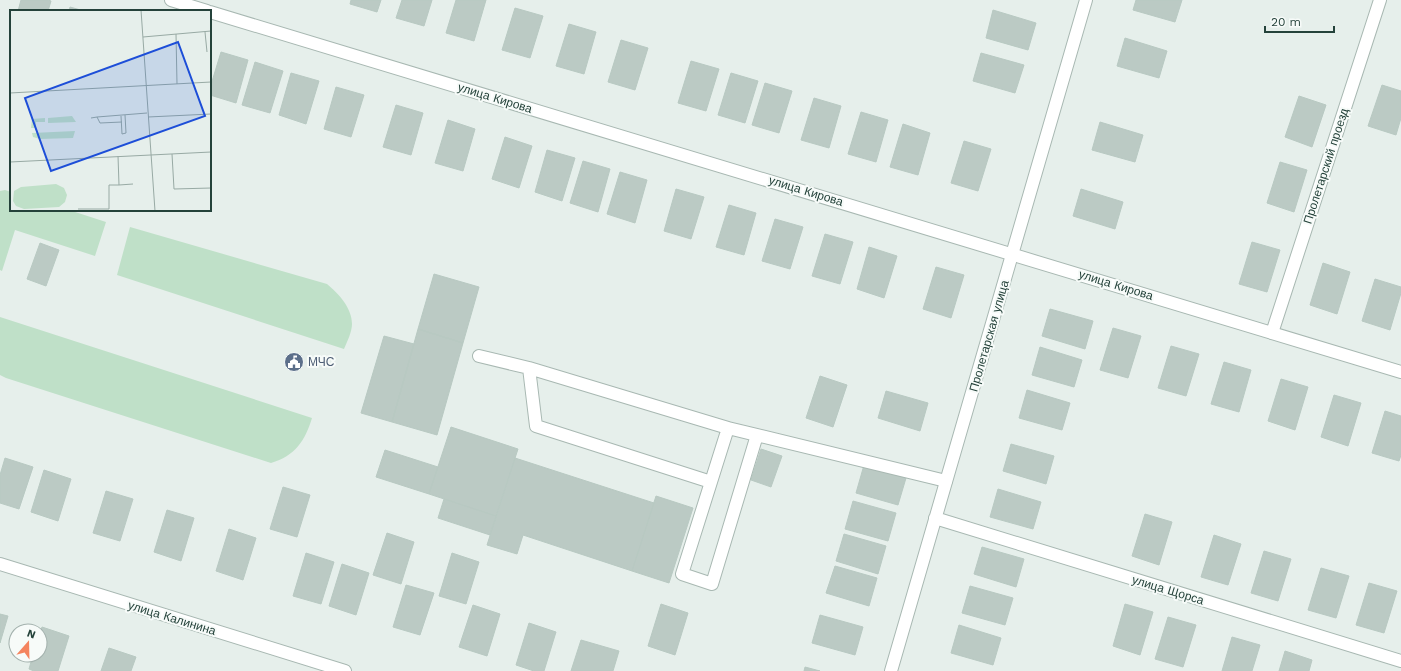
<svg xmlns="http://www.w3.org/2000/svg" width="1401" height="671" viewBox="0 0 1401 671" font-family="'Work Sans',sans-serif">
<rect width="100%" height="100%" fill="#e6efeb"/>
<path fill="#bfe0c8" d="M5 190 11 192V210H69L106 222 95 256 15 230 2 271 0 270V191Z
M130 227 327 284C339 294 352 308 352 324 352 332 347 342 344 349L117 275Z
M0 317 312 418C305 441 295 456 271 463L6 378 0 375Z"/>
<path fill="#bbcac4" stroke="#b8c9c2" d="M21 0H48L51 1 48 11H18Z
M351 0H381L377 12 350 4Z
M402 0H432L424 26 396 18Z
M456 0H486L474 41 446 33Z
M1136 0H1182L1175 22 1133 10Z
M70 7 84 11H69Z
M515 8 543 16 530 58 502 50Z
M993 10 1036 23 1028 50 986 38Z
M569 24 596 32 584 74 556 66Z
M1125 38 1167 51 1159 78 1117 66Z
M621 40 648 48 635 90 608 82Z
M221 52 248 60 236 103 210 95V88Z
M981 53 1024 65 1015 93 973 81Z
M691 61 719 69 706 111 678 103Z
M255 62 283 71 270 113 242 105Z
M291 73 319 81 306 124 279 115Z
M731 73 758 81 745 123 718 115Z
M765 83 792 91 779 133 752 125Z
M1382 85 1401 91V118L1396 135 1368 126Z
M336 87 364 95 351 137 324 129Z
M1299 96 1326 105 1312 147 1285 137Z
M814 98 841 106 829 148 801 140Z
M396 105 423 113 411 155 383 147Z
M861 112 888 120 876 162 848 154Z
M448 120 475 129 463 171 435 163Z
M1100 122 1143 135 1135 162 1092 150Z
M903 124 930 133 918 175 890 167Z
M505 137 532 146 519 188 492 179Z
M964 141 991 149 978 191 951 183Z
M547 150 575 158 562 201 535 192Z
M583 161 610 169 598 212 570 203Z
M1280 162 1307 170 1294 212 1267 203Z
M620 172 647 180 635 223 607 214Z
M676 189 704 197 691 239 664 231Z
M1081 189 1123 202 1115 229 1073 216Z
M729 205 756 213 744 255 716 247Z
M775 219 803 227 790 269 762 261Z
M825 234 853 242 840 284 812 276Z
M1252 242 1280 250 1267 292 1239 284Z
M40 243 59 250 46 286 27 279Z
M869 247 897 256 884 298 857 289Z
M1323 263 1350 272 1337 314 1310 305Z
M936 267 964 275 951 318 923 309Z
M434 274 479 287 463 343 418 329Z
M1375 279 1401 287V293L1390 330 1362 321Z
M1050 309 1093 321 1085 349 1042 336Z
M1113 328 1141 336 1128 378 1100 370Z
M418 329 463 343 437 435 392 422Z
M384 336 414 344 392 422 361 413Z
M1171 346 1199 354 1186 396 1158 388Z
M1040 347 1082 360 1074 387 1032 375Z
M1224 362 1251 370 1239 412 1211 404Z
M820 376 847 385 833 427 806 418Z
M1281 379 1308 387 1295 430 1268 421Z
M1027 390 1070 403 1062 430 1019 418Z
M886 391 928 403 920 431 878 418Z
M1334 395 1361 403 1348 446 1321 437Z
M1385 411 1401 416V455L1399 461 1372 453Z
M451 427 518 449 496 516 429 494Z
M1011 444 1054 456 1046 484 1003 471Z
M761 449 782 456 771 487 751 480Z
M385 450 438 467 429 494 376 477Z
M5 458 33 467 19 509 0 503V475Z
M515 458 654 503 632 571 523 535 517 554 487 545Z
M864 465 906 478 898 505 856 493Z
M44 470 71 479 58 521 31 512Z
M283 487 310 495 297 537 270 529Z
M998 489 1041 502 1033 529 990 517Z
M106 491 133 499 120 541 93 533Z
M656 496 693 508 669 583 632 571Z
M444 499 496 516 490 535 438 518Z
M853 501 896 513 888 541 845 529Z
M167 510 194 518 181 561 154 552Z
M1145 514 1172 522 1159 565 1132 556Z
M229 529 256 538 243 580 216 571Z
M387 533 414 542 401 584 373 575Z
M844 534 886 546 878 574 836 561Z
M1214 535 1241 544 1228 585 1201 577Z
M982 547 1024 559 1016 587 974 574Z
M1264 551 1291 559 1278 601 1251 593Z
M306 553 334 562 321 604 293 596Z
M452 553 479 562 466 604 439 596Z
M342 564 369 573 356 615 329 606Z
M835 566 877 578 869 606 826 593Z
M1321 568 1349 576 1336 618 1308 610Z
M1369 583 1397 591 1384 633 1356 625Z
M406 585 434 593 420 635 393 627Z
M970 586 1013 598 1005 625 962 613Z
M661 604 688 613 675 655 648 646Z
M1125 604 1153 612 1140 655 1113 646Z
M473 605 500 614 487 656 459 647Z
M0 614 8 616 0 643Z
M820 615 863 627 855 655 812 643Z
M1168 617 1196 625 1183 667 1155 659Z
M529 623 556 632 544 671H534L516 665Z
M959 625 1001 638 993 665 951 653Z
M42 627 69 636 58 671H34L29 669 33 655H40V633Z
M1232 637 1260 645 1252 671H1222Z
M581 640 619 651 613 671H571Z
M109 648 136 657 131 671H101Z
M1285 651 1312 660 1309 671H1279Z
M805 667 820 671H804Z"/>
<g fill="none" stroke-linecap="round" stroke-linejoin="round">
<defs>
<path id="service" d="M479 356 529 368 536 426 711 482
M529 368 728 428 946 481
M728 428 682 574 712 584 757 435"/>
<path id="minor" d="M1272 333 1380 0
M935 518 1401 661
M0 564 345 671
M891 671 1086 0"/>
<path id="tertiary" d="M171 0 207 11
M210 12 1401 372"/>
</defs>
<use href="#service" stroke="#a8b8b2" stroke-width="14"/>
<use href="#minor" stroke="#a8b8b2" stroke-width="14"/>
<use href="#tertiary" stroke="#a8b8b2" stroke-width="14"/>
<use href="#service" stroke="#fff" stroke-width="12"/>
<use href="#minor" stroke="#fff" stroke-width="12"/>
<use href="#tertiary" stroke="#fff" stroke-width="12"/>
</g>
<defs>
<symbol id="civic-disc" viewBox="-11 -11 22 22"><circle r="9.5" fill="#5c6f8a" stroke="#f7fbf9"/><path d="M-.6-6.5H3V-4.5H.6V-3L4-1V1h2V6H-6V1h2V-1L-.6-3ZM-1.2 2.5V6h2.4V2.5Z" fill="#fff"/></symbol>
</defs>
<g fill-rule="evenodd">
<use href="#civic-disc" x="283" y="351" width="22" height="22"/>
</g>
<g text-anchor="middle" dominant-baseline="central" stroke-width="4" stroke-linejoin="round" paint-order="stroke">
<g font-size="12" fill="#24423a" stroke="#f7fbf9">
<text transform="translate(495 98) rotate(17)">улица Кирова</text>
<text transform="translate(1326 166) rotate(-72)">Пролетарский проезд</text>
<text transform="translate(806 191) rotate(17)">улица Кирова</text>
<text transform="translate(1116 285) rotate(17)">улица Кирова</text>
<text transform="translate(989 336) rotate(-74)">Пролетарская улица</text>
<text transform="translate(1168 590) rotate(17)">улица Щорса</text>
<text transform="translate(172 618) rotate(17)">улица Калинина</text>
</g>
<g font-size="12" fill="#4e5e75" stroke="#f7fbf9" text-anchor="start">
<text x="308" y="362">МЧС</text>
</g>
</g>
<g transform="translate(10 10)">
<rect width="201" height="201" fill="#e6efeb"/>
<path d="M62 106 66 112 38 113V108ZM35 108V112H26V118H21L22 109ZM65 121 63 128 30 129 23 127 22 123ZM46 174 54 178 57 185 55 192 49 197 14 199 6 196 3 191 4 181 11 177Z" fill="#bfe0c8"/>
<path fill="none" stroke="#98aaa4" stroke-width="1" d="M131 0 145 201M195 22 197 42M166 24 167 74M133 27 201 21M0 83 201 72M111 106 112 124 116 123 115 105M87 107 137 103M138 107 201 104M81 108 87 107 90 113 112 112M162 144 164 179 201 178M0 152 201 142M109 175 123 174M68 199H99V175H109L108 146"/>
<path fill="#1d4ed8" fill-opacity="0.15" stroke="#1d4ed8" stroke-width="2" d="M168 32 195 106 41 161 15 88Z"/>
<rect width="201" height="201" fill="none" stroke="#24423a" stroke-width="2"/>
</g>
<g transform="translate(28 643) rotate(20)"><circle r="19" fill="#f7fbf9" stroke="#a3b1ad"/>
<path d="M0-3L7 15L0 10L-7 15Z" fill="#f4845f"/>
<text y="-6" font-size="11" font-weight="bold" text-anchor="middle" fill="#24423a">N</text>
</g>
<path d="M1265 26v6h69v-6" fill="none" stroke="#24423a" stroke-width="2"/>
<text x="1271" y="26" font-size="12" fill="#24423a" stroke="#f7fbf9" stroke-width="3" paint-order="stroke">20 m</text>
</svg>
